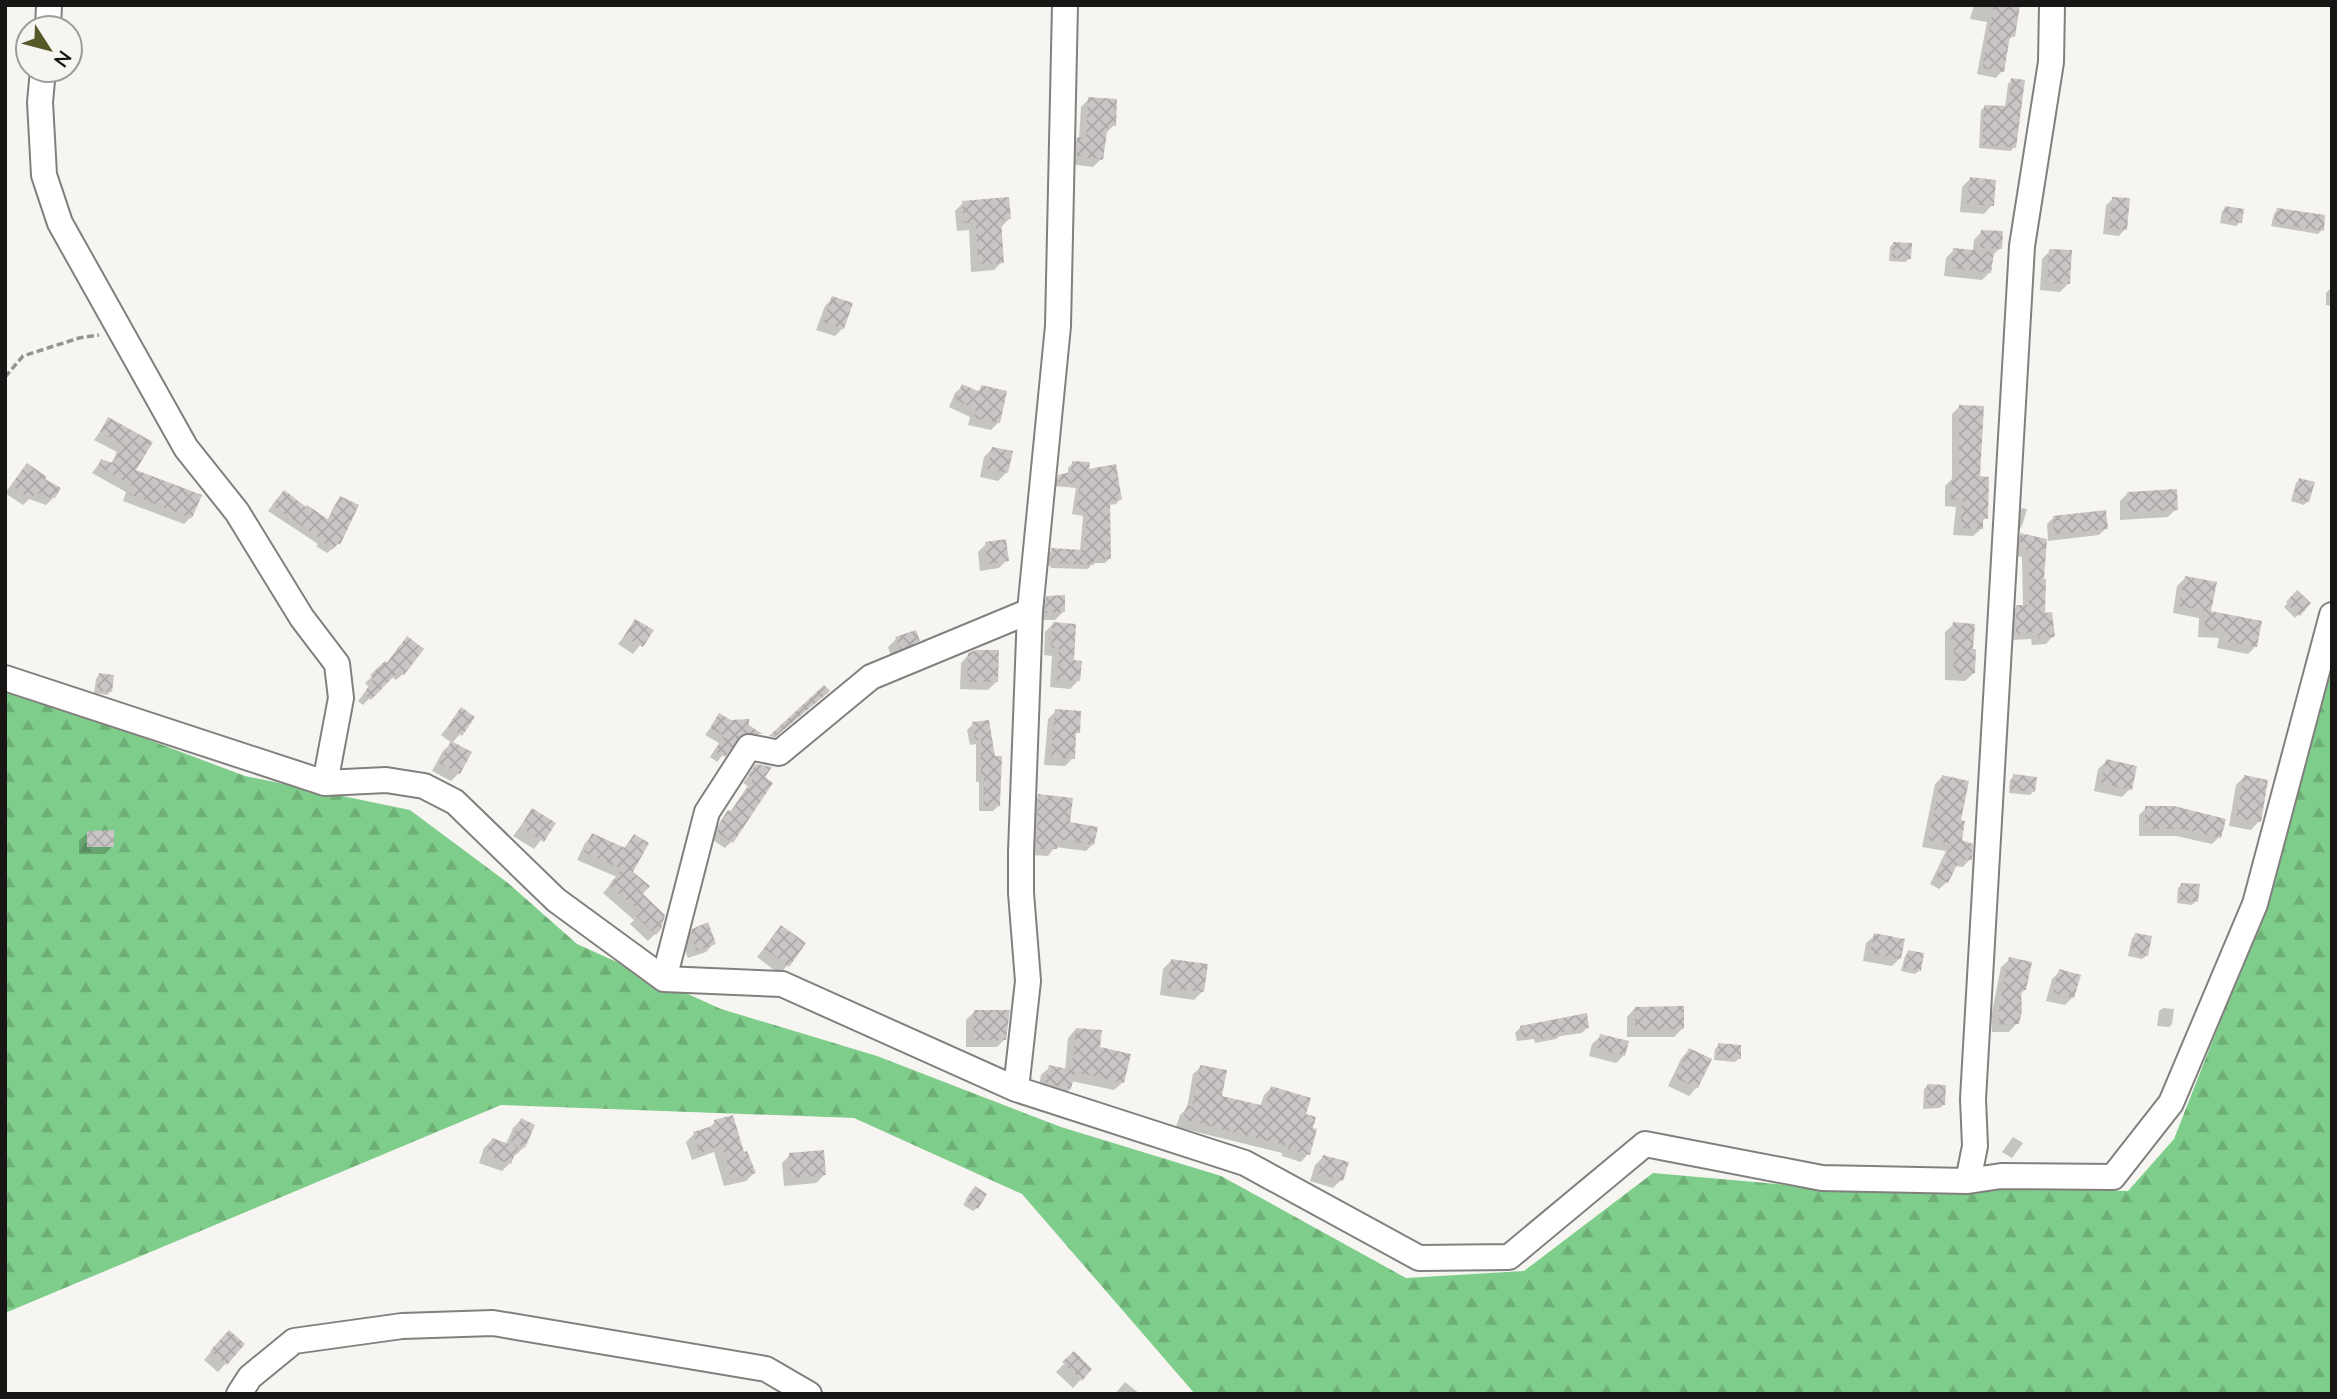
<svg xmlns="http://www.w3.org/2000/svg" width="2337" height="1399" viewBox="0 0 2337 1399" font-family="Lato,sans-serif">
<defs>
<pattern id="forest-firs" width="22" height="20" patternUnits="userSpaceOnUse" patternTransform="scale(1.75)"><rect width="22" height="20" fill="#7fcd8a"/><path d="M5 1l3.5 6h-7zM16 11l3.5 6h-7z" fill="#6daf76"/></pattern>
<pattern id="building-cross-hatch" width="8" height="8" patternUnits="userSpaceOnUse" patternTransform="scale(1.75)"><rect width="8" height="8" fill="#c9c5c4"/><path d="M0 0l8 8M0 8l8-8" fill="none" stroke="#aca8a8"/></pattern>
</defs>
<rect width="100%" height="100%" fill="#f7f5f2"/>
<path fill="url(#forest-firs)" d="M2332 662V1394H1195L1022 1194 854 1118 501 1105 5 1313V692L51 703 245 776 410 810 508 883 577 944 721 1009 877 1056 1061 1127 1221 1176 1406 1278 1524 1271 1653 1173 1869 1192 1976 1188 2128 1191 2174 1139 2267 902Z"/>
<path fill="#0003" d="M1974 5H2014L2013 36 2007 41 2002 71 1996 78 1977 74 1987 22 1970 19Z
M2012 80 2014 147 2011 151 1979 148 1981 110 1985 107 2005 108 2008 84Z
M1089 99 1114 125 1105 134 1101 159 1093 167 1069 164V147L1079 138 1081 107Z
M1970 179 1992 205 1984 214 1960 212 1962 187Z
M2113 199 2125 229 2119 236 2103 234 2106 205Z
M963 203 1010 218 1001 227 1002 262 994 270 971 272 969 230 957 231 955 211Z
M2226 208 2240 222 2236 226 2220 223 2222 211Z
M2277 210 2322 230 2318 234 2271 226 2274 214Z
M1982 231 2000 248 1991 257 1990 272 1982 280 1944 276 1946 258 1954 250 1973 252 1974 240Z
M1893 244 1909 259 1905 262 1889 261 1890 247Z
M2050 251 2068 284 2060 292 2040 290 2042 259Z
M2332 270V285H2330V272Z
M2330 289H2332V306L2326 305V293Z
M833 298 843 328 835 336 816 330 825 306Z
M963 386 977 392 982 387 998 423 991 430 968 425 970 417 949 407 955 393Z
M1960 406 1986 518 1981 522V529L1973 536 1953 535 1956 507 1945 506V486L1952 479V414Z
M109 419 150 442 134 471 191 517 184 524 123 501 126 492 92 473 101 461 111 464 117 452 94 440Z
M992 449 1007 472 998 481 980 477 984 457Z
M1073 463 1087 471 1120 499 1116 504 1109 505V559L1105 563H1093L1088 569 1051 568V566L1046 565 1047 555 1052 550 1080 551 1083 516 1072 514 1076 488 1054 486V481L1059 476 1068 475V468Z
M27 465 43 479 54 497 46 505 29 499 23 505 5 493Z
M2299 480 2308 501 2304 505 2291 501 2296 483Z
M2128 493 2176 509 2168 517 2120 520V501Z
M279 497 327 521 335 504 340 498 356 506 338 544 327 553 316 546 318 544 268 511Z
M2022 508 2027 509 2022 526 2019 530V511Z
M2054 517 2106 528 2099 535 2048 541 2047 524Z
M2021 535 2046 541 2042 580 2043 615 2053 636 2046 644 2032 645 2031 639 2009 640 2010 614 2017 607H2023L2022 557 2013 555 2014 542Z
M986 544 1007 560 999 568 980 571 978 552Z
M2185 578 2209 612 2255 647 2248 654 2217 648 2219 638 2198 637 2199 618 2173 613 2177 586Z
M2297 593 2309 604 2295 618 2284 607Z
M1047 598 1064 611 1055 620H1038L1039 606Z
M636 621 651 631 633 654 618 644Z
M1053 624 1079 680 1070 689 1050 687 1052 656 1044 655 1045 632Z
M1954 624 1971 650 1974 673 1965 681 1945 680V632Z
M896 639 918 640 910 648 891 656 888 647Z
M400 645 403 674 396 680 391 676 363 705 358 701 369 687 365 683 386 664Z
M969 654 996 682 988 690 960 689 961 663Z
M99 675 111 691 107 695 94 693 96 679Z
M461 710 460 734 452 743 441 735Z
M1056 711 1078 732 1074 736 1073 758 1065 766 1044 765 1048 719Z
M720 715 730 722 747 726 759 735 754 740 736 739 717 762 710 757 719 743 705 735Z
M987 722 999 805 993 811H979V782H976V744L970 745 967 730 973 724Z
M452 743 459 773 451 781 432 771 443 751Z
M2107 761 2130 789 2122 797 2094 791 2098 769Z
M757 765 769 768 731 842 725 848 711 839 714 830 729 813 748 786 743 783Z
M2014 776 2033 792 2030 795 2009 793 2010 780Z
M1942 777 1959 821 1960 841 1970 859 1963 867 1954 866 1947 882 1939 889 1930 884 1946 851 1922 847 1935 784Z
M2244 777 2259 821 2251 830 2229 826 2236 785Z
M1039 796 1093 844 1086 851 1055 847 1048 856 1030 855 1032 803Z
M2146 808 2219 837 2212 844 2176 836H2139V815Z
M532 811 553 824 534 849 513 836Z
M87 833 113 846 105 854H79V841Z
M592 835 623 849 634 836 630 872 660 929 648 941 630 924 634 920 603 893 617 877 577 860 585 843Z
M2182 884 2196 901 2192 905 2177 903 2178 888Z
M781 927 787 966 779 974 757 957Z
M693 930 714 943 706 952 688 958 683 945 685 939Z
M1875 935 1900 958 1892 966 1863 961 1866 943Z
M2136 935 2146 956 2142 959 2128 956 2132 938Z
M1908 952 1919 971 1915 974 1901 971 1905 956Z
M2010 959 2025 989 2020 995 2017 1023 2009 1032H1992L1991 1017 2001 967Z
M1171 961 1202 992 1194 1000 1160 995 1163 969Z
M2060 971 2073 997 2065 1005 2046 1001 2052 979Z
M1635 1008 1682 1029 1674 1037H1627V1017Z
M2163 1008 2174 1009 2172 1024 2169 1027 2157 1026 2159 1011Z
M974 1012 1005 1039 997 1047H966V1020Z
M1521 1027 1587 1028 1582 1033 1560 1036 1556 1039 1535 1043 1534 1039 1517 1041 1515 1033Z
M1076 1029 1098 1049 1123 1082 1114 1090 1071 1081 1070 1089 1061 1097 1038 1091 1041 1075 1050 1067 1065 1070 1068 1038Z
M1601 1036 1624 1055 1616 1063 1589 1056 1592 1044Z
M1719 1045 1739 1058 1735 1062 1714 1060 1715 1049Z
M1689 1050 1709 1059 1697 1087 1689 1096 1668 1086 1681 1059Z
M1201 1067 1220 1097 1260 1107 1264 1095 1271 1088 1304 1116 1308 1154 1301 1162 1282 1156V1153L1176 1127 1180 1115 1187 1108 1193 1074Z
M1927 1086 1943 1105 1940 1108 1923 1109 1924 1089Z
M521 1120 524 1147 516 1155 513 1154 510 1163 502 1171 479 1163 484 1148 492 1140 506 1144 513 1128Z
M715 1122 742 1154 754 1173 746 1181 724 1186 714 1152 692 1160 686 1142 694 1134 708 1129Z
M2013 1137 2023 1143 2012 1158 2002 1152Z
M790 1155 824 1175 816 1183 784 1186 782 1163Z
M1323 1157 1341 1180 1333 1188 1310 1181 1315 1165Z
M972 1192 977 1208 973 1211 963 1205Z
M221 1340 243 1344 218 1372 204 1360Z
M1074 1354 1090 1369 1073 1388 1056 1372Z
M1125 1382 1140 1394H1115Z"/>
<path fill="url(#building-cross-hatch)" d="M1994 5H2020L2015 37 2010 36 2004 72 1982 68Z
M2011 78 2025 80 2016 148 1982 145 1984 105 2008 106Z
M1088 97 1117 99 1116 126 1108 125 1103 160 1077 156V137L1086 138Z
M1970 177 1996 180 1994 206 1967 204Z
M1009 197 1011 219 1001 220 1004 263 978 264 976 222 964 223 962 201Z
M2112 197 2130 198 2127 230 2109 228Z
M2225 206 2244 209 2242 223 2223 220Z
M2277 208 2325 215 2324 231 2274 223Z
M1981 230 2003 231 2002 249 1980 248Z
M1893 242 1912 243 1911 259 1892 258Z
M1953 248 1994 252 1991 273 1951 268Z
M2049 249 2072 250 2070 284 2047 283Z
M832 296 853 303 844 329 823 322Z
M962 384 980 392 981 385 1007 391 1000 423 974 418 976 410 955 399Z
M1959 405 1984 406 1980 476 1989 477 1988 519 1983 518V529L1960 528 1963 500 1951 499 1952 476 1959 477Z
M108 417 153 442 136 470 202 495 192 518 129 494 132 485 98 466 101 459 113 463 123 445 100 432Z
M992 447 1013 451 1008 473 987 469Z
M1072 461 1090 462 1089 469 1116 464 1122 500 1110 501 1111 559H1094V565L1055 563V561H1050L1051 548 1084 550 1087 512 1076 510 1080 484 1058 482V475L1071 472Z
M27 463 47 477 45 479 61 488 55 498H50L36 492 31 499 11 485Z
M2299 478 2315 482 2309 502 2293 498Z
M2177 489 2178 510 2128 512 2127 492Z
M284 490 306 507 307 505 329 520 340 496 359 505 340 545 338 543 333 549 319 540 321 539 272 505Z
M2106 510 2108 529 2054 534 2053 516Z
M2020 533 2047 539 2044 579H2046L2045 613 2052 612 2055 637 2038 639V632L2016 634V605H2029V550L2020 548Z
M1006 539 1009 561 988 564 985 542Z
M2185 576 2217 582 2211 611 2262 621 2257 647 2224 641 2226 631 2204 630 2206 611 2179 606Z
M2297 590 2311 603 2300 616 2286 602Z
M1065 595V612L1045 613 1046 596Z
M635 619 654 630 643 647 624 636Z
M1053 622 1076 624 1074 660 1082 661 1080 681 1057 680 1059 648H1051Z
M1953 622 1975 624 1973 649H1976L1975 673H1953L1954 642H1951Z
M916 630 920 641 900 649 895 637Z
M407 636 424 649 404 675 399 671 371 700 364 693 374 679 370 675 385 661 387 663Z
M976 650H999L998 682H967L968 653Z
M99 673 114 675 112 692 97 690Z
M824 685 830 691 775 737 769 736Z
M461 707 475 717 462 736 448 726Z
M1055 709 1081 711 1080 733H1076L1075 759 1051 757Z
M719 713 731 720 749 719V725L762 734H743L725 757 715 751 724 736 710 728Z
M989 720 995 756H1002L1000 806H984V778H981V739L975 740 972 722Z
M451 741 472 752 460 774 439 763Z
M2106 759 2137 766 2132 790 2101 784Z
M756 764 772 767 765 777 773 783 733 843 717 832 720 822 728 810 731 812 753 779 748 775Z
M2013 774 2037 777 2035 792 2011 790Z
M1942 775 1969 781 1961 820 1965 821 1962 840 1973 844 1972 860 1960 859 1948 883 1936 876 1952 844 1928 840Z
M2244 775 2268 780 2261 822 2236 818Z
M1038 794 1073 798 1070 822 1098 827 1094 845 1057 839V849H1036Z
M2145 806H2174L2226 819 2221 838 2184 829H2145Z
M532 808 556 823 544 842 520 827Z
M114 830V847H87V831Z
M592 833 625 848 634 834 649 843 633 872 650 886 643 894 665 915 661 929 656 935 636 916 640 911 609 885 622 869 584 852Z
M2181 883 2200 884 2198 902 2179 900Z
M708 922 716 944 697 951 691 936 692 929Z
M781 925 806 943 789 967 764 948Z
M1874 933 1905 939 1901 959 1870 953Z
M2135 933 2152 936 2148 956 2131 953Z
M1908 950 1924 953 1921 971 1904 968Z
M2009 957 2032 962 2026 990H2021L2022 1011 2019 1024 1999 1025V1007Z
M1171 959 1208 964 1204 992 1167 988Z
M2059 969 2081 975 2074 998 2053 993Z
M1684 1006V1029L1635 1030V1007Z
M974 1010H1010L1006 1040H973Z
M1587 1013 1589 1028 1563 1032V1035L1540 1039V1035L1522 1037 1520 1026Z
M1076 1028 1102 1030 1100 1047 1131 1054 1124 1083 1075 1072 1071 1089 1045 1083 1049 1065 1072 1070Z
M1600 1034 1629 1041 1625 1056 1596 1048Z
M1718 1043 1741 1045V1059L1717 1057Z
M1689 1048 1712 1059 1698 1088 1675 1078Z
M1200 1065 1227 1070 1222 1096 1265 1106 1271 1086 1311 1098 1306 1114 1316 1117 1313 1128 1317 1129 1310 1155 1288 1149 1289 1146 1183 1119 1187 1105 1192 1107Z
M1927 1084 1946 1085 1945 1105 1926 1106Z
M733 1115 744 1152 747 1151 756 1173 732 1179 722 1145 700 1153 693 1132 715 1125 714 1120Z
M521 1118 535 1125 525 1148 511 1141Z
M492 1138 518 1147 511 1164 486 1155Z
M824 1150 826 1175 791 1178 789 1153Z
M1323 1155 1349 1162 1343 1181 1317 1173Z
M975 1186 987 1194 978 1209 965 1200Z
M229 1330 245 1344 227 1365 210 1351Z
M1074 1351 1092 1369 1082 1381 1062 1362Z"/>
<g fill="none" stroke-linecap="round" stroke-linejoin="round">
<defs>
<path id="minor" d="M48 28 49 5
M43 70 40 102 44 175 60 223 186 448 237 512 302 618 337 664 341 698 325 783
M5 678 325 783 386 780 424 786 455 802 556 900 664 979 782 984 1016 1089 1245 1163 1419 1258 1509 1257 1645 1144 1822 1178 1968 1181 1975 1146 1973 1099 2022 246 2051 62 2052 5
M664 979 707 812 749 747 779 753 871 677 1030 611
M1016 1089 1028 981 1021 893V852L1030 611 1058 326 1065 5
M1968 1181 2001 1176 2113 1177 2171 1103 2255 904 2332 615
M239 1394 250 1377 294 1341 402 1326 493 1323 766 1369 809 1394"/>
</defs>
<use href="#minor" stroke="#82807e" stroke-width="28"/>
<path stroke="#949391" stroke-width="3.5" stroke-dasharray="7 3.5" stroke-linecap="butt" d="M5 377 23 356 79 338 99 335"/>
<use href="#minor" stroke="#fff" stroke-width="24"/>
</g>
<rect width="2337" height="1399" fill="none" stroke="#171615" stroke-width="14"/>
<g transform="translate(49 49) rotate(126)"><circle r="33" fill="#f7f5f2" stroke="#9d9c9a" stroke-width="2"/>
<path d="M0-5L12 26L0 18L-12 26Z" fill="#555a28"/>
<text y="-10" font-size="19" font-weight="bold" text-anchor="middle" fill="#171615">N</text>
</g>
</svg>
